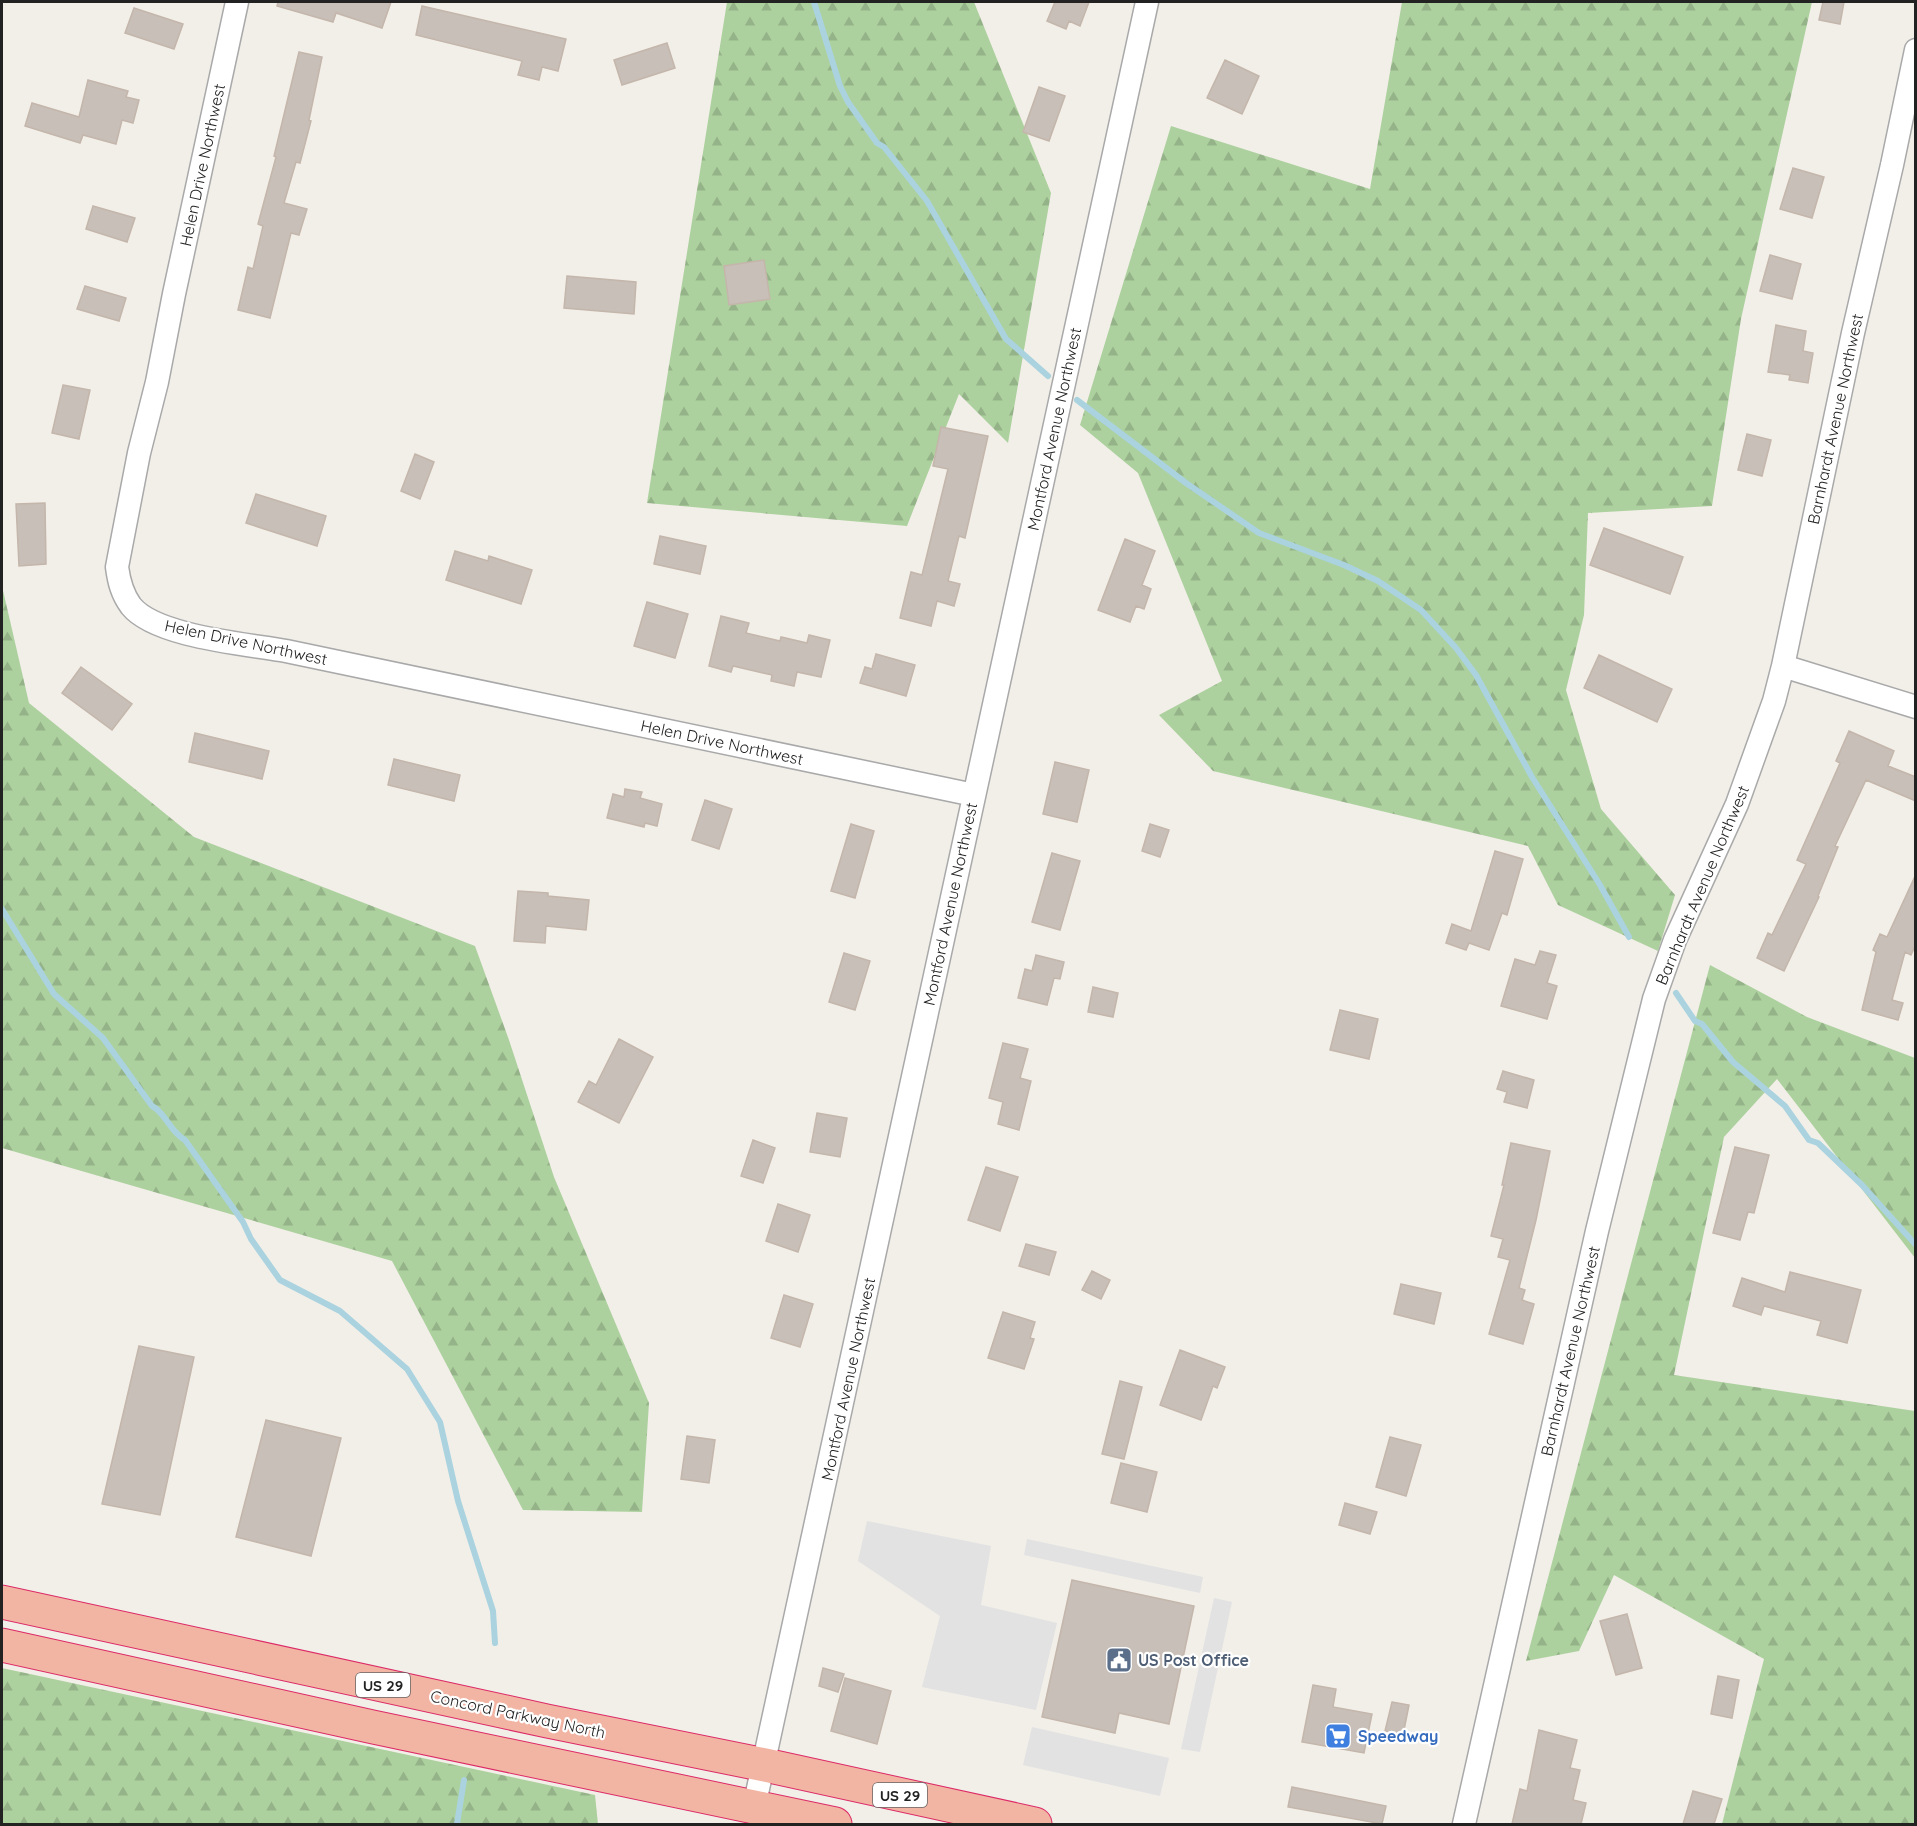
<svg xmlns="http://www.w3.org/2000/svg" width="1917" height="1826" viewBox="0 0 1917 1826" font-family="Quicksand,sans-serif">
<defs>
<pattern id="forest-firs" width="22" height="20" patternUnits="userSpaceOnUse" patternTransform="scale(1.5)"><rect width="22" height="20" fill="#add19e"/><path d="M5 1l3.5 6h-7zM16 11l3.5 6h-7z" fill="#95b388"/></pattern>
</defs>
<rect width="100%" height="100%" fill="#f2efe9"/>
<path fill="url(#forest-firs)" d="M727 2H974L1051 193 1008 443 959 394 907 526 647 503Z
M1402 2H1812L1741 319 1712 506 1588 513 1584 615 1566 690 1601 809 1675 895 1658 951 1558 905 1528 846 1213 771 1159 715 1222 681 1138 473 1080 425 1171 126 1370 189Z
M2 586 29 703 194 837 475 946 509 1040 554 1177 649 1403 642 1512 523 1510 392 1261 2 1148Z
M1710 965 1807 1017 1915 1058V1258L1777 1079 1724 1137 1674 1375 1915 1411V1824H1722L1764 1659 1614 1575 1579 1651 1526 1661Z
M2 1668 595 1795 598 1824H2Z"/>
<path fill="#e2e2e2" d="M867 1521 991 1546 981 1605 1057 1623 1036 1710 922 1687 940 1616 858 1561Z
M1027 1539 1203 1577 1200 1593 1024 1555Z
M1214 1598 1232 1602 1200 1752 1181 1749Z
M1032 1727 1169 1758 1160 1796 1023 1765Z"/>
<g fill="none" stroke-linecap="round" stroke-linejoin="round">
<path stroke="#aad3df" stroke-width="6" d="M814 2 840 86 848 102 877 143 884 147 927 201 1006 339 1048 376
M1077 400 1186 483 1259 533 1344 565 1378 581 1421 610 1456 648 1476 675 1532 777 1600 885 1629 937
M2 909 54 994 103 1038 152 1106C166 1113 170 1132 185 1140L243 1222 251 1239 280 1280 340 1311 407 1369 440 1422 458 1501 493 1611 495 1643
M1676 993 1695 1021 1702 1024 1733 1062 1785 1106 1809 1140 1818 1143 1862 1185 1916 1245
M457 1824 464 1780"/>
</g>
<path fill="#c7bfb8" stroke="#c4b6ab" stroke-width="1.5" d="M278 2H391L382 28 336 13 333 22 277 6Z
M1055 2H1089L1080 26 1069 21 1066 29 1047 21Z
M1823 2H1844L1840 24 1819 20Z
M422 6 566 39 558 71 542 67 539 80 518 75 522 61 416 35Z
M134 8 183 24 174 49 125 33Z
M667 43 675 68 622 85 614 60Z
M299 52 322 57 309 120 311 121 300 163 296 162 284 203 307 209 299 235 291 233 270 318 238 310 248 267 253 269 263 226 258 224 276 157 274 156Z
M1225 60 1259 76 1242 114 1207 98Z
M88 80 128 91 126 97 139 100 133 123 122 120 116 144 83 135 80 143 25 126 32 103 79 117Z
M1039 87 1065 96 1049 141 1023 132Z
M1793 168 1824 177 1812 218 1780 209Z
M93 206 135 218 127 242 86 229Z
M1770 255 1801 264 1792 299 1760 291Z
M764 260 770 299 729 305 724 266Z
M567 276 636 282 634 314 564 308Z
M85 286 126 298 119 321 77 309Z
M1776 325 1806 331 1803 351 1813 353 1808 383 1789 380 1790 375 1768 372Z
M63 385 90 390 79 439 52 433Z
M941 427 988 436 965 538 959 536 948 581 960 584 954 606 937 601 931 626 900 618 911 572 922 575 948 469 933 466Z
M1747 434 1771 440 1762 476 1738 470Z
M415 454 434 462 420 499 401 491Z
M256 494 326 516 317 546 246 523Z
M45 503 46 564 19 566 16 504Z
M1604 528 1683 557 1670 594 1590 565Z
M660 536 706 546 700 574 654 564Z
M1125 539 1155 551 1142 585 1151 589 1144 609 1136 606 1130 622 1098 610Z
M455 551 488 561 489 556 532 570 521 604 446 580Z
M647 602 688 614 675 658 634 646Z
M721 616 749 623 746 633 780 641 781 637 807 643 809 635 830 640 821 677 797 672 794 686 771 681 772 675 733 666 731 672 709 666Z
M876 654 915 665 906 696 860 683 865 667 872 669Z
M1599 655 1672 689 1657 722 1584 688Z
M81 667 132 704 112 730 62 693Z
M1849 731 1894 751 1888 766 1916 777V801L1866 780 1835 846 1838 847 1818 896 1819 897 1784 971 1757 958 1768 933 1772 935 1806 864 1797 860 1840 763 1836 761Z
M195 733 269 751 262 779 189 762Z
M394 759 460 775 454 801 388 785Z
M1055 762 1089 770 1077 822 1043 814Z
M625 789 642 792 640 798 662 804 657 826 645 823 644 827 607 818 613 794 624 797Z
M705 800 732 809 719 849 692 840Z
M851 824 874 831 855 898 831 891Z
M1150 824 1169 830 1160 857 1142 851Z
M1495 851 1523 859 1507 915 1502 913 1489 950 1469 943 1466 950 1446 943 1452 924 1471 931Z
M1052 853 1080 861 1060 930 1032 922Z
M1916 874V944L1911 955 1905 952 1892 1000 1903 1003 1898 1020 1862 1010 1876 952 1873 950 1880 934 1887 937Z
M518 891 548 893V896L589 900 586 930 546 926 545 943 514 941Z
M1540 951 1556 955 1547 983 1557 986 1547 1019 1501 1006 1515 959 1535 965Z
M844 953 870 961 855 1010 829 1002Z
M1036 955 1064 962 1060 979 1054 978 1047 1005 1018 998 1025 969 1032 971Z
M1093 987 1118 993 1113 1017 1088 1012Z
M1340 1010 1378 1019 1369 1059 1330 1050Z
M619 1039 653 1057 619 1123 578 1102 589 1081 596 1085Z
M1003 1043 1028 1049 1020 1078 1031 1081 1019 1130 998 1124 1003 1102 989 1098Z
M1503 1071 1534 1080 1527 1108 1504 1102 1507 1092 1497 1089Z
M817 1113 847 1118 840 1157 810 1152Z
M753 1140 775 1148 763 1183 741 1176Z
M1511 1143 1550 1151 1536 1220 1519 1288 1525 1290 1522 1300 1534 1304 1523 1344 1489 1334 1510 1260 1498 1257 1503 1239 1491 1236 1504 1185H1502Z
M1735 1147 1769 1155 1754 1213 1748 1212 1740 1240 1713 1233Z
M986 1167 1018 1177 1000 1231 968 1220Z
M778 1204 810 1215 798 1252 766 1241Z
M1026 1244 1056 1252 1049 1275 1019 1266Z
M1092 1271 1110 1280 1101 1299 1082 1290Z
M1790 1272 1861 1290 1847 1343 1817 1335 1821 1321 1764 1306 1761 1315 1733 1306 1742 1278 1785 1292Z
M1401 1284 1441 1293 1434 1324 1394 1314Z
M784 1295 813 1304 800 1347 771 1338Z
M1003 1312 1035 1322 1030 1338 1034 1339 1024 1369 988 1358Z
M139 1346 194 1357 160 1515 102 1504Z
M1180 1350 1225 1367 1217 1388 1213 1386 1201 1420 1160 1405Z
M1120 1381 1142 1387 1124 1459 1102 1454Z
M266 1420 341 1438 311 1556 236 1537Z
M687 1436 715 1440 709 1483 681 1479Z
M1390 1437 1421 1445 1406 1496 1376 1487Z
M1121 1463 1157 1472 1147 1512 1111 1503Z
M1345 1503 1377 1512 1370 1534 1339 1525Z
M1072 1580 1194 1606 1169 1724 1119 1713 1115 1733 1042 1717Z
M1627 1614 1642 1668 1616 1675 1600 1621Z
M823 1668 844 1674 838 1692 819 1686Z
M1718 1676 1739 1680 1732 1718 1711 1714Z
M845 1678 891 1691 877 1744 831 1731Z
M1313 1685 1336 1689 1333 1707 1372 1714 1364 1753 1302 1742Z
M1392 1702 1409 1705 1403 1735 1385 1731Z
M1539 1730 1577 1740 1570 1768 1580 1770 1573 1800 1586 1803 1581 1824H1512L1520 1789 1527 1791Z
M1292 1787 1386 1806 1382 1824 1288 1807Z
M1693 1791 1722 1799 1714 1824H1683Z"/>
<g fill="none" stroke-linecap="round" stroke-linejoin="round">
<defs>
<path id="minor" d="M237 2 174 294 157 382 139 453 117 567C119 582 122 594 131 606 156 637 248 644 286 651L974 795
M1783 666 1916 707
M754 1807 1147 2
M1464 1824 1597 1231 1654 999 1675 940 1737 804 1774 701 1783 666 1853 333 1892 165 1916 50"/>
<path id="trunk" d="M2 1602 547 1721 765 1765 1035 1824
M2 1645 373 1727 835 1824"/>
</defs>
<use href="#minor" stroke="#a9a9a9" stroke-width="25"/>
<use href="#trunk" stroke="#dc2a67" stroke-width="35"/>
<use href="#minor" stroke="#fff" stroke-width="22"/>
<use href="#trunk" stroke="#f2b4a3" stroke-width="33"/>
</g>
<defs>
<symbol id="civic-square" viewBox="-11 -11 22 22"><rect x="-9" y="-9" width="18" height="18" rx="4" fill="#5c6f8a" stroke="#fff"/><path d="M-.6-6.5H3V-4.5H.6V-3L4-1V1h2V6H-6V1h2V-1L-.6-3ZM-1.2 2.5V6h2.4V2.5Z" fill="#fff"/></symbol>
<symbol id="supermarket-square" viewBox="-11 -11 22 22"><rect x="-9" y="-9" width="18" height="18" rx="4" fill="#3f7fe0" stroke="#fff"/><path d="M-6-5.5h2.5l.6 2H6L4.5 2H-2.5L-4.4-4H-6ZM-1.5 3.2a1.3 1.3 0 1 0 .1 0ZM3 3.2a1.3 1.3 0 1 0 .1 0Z" fill="#fff"/></symbol>
</defs>
<g fill-rule="evenodd">
<use href="#civic-square" x="1104" y="1645" width="30" height="30"/>
<use href="#supermarket-square" x="1323" y="1721" width="30" height="30"/>
</g>
<g text-anchor="middle" dominant-baseline="central" stroke-width="4.5" stroke-linejoin="round" paint-order="stroke">
<g fill="#fff" stroke="#646464" stroke-width="1.5">
<rect x="356" y="1673" width="54" height="24" rx="4.5"/>
<rect x="873" y="1783" width="54" height="24" rx="4.5"/>
</g>
<g font-size="15" font-weight="bold" fill="#222">
<text x="383" y="1685">US 29</text>
<text x="900" y="1795">US 29</text>
</g>
<g font-size="16" fill="#222" stroke="#fff">
<text transform="translate(202 165) rotate(-78)">Helen Drive Northwest</text>
<text transform="translate(1835 419) rotate(-78)">Barnhardt Avenue Northwest</text>
<text transform="translate(1054 429) rotate(-78)">Montford Avenue Northwest</text>
<text transform="translate(246 642) rotate(12)">Helen Drive Northwest</text>
<text transform="translate(722 742) rotate(12)">Helen Drive Northwest</text>
<text transform="translate(1702 885) rotate(-67)">Barnhardt Avenue Northwest</text>
<text transform="translate(950 904) rotate(-78)">Montford Avenue Northwest</text>
<text transform="translate(1570 1351) rotate(-77)">Barnhardt Avenue Northwest</text>
<text transform="translate(848 1379) rotate(-78)">Montford Avenue Northwest</text>
<text transform="translate(518 1714) rotate(12)">Concord Parkway North</text>
</g>
<g font-size="16" font-weight="bold" fill="#4e5e75" stroke="#fff" text-anchor="start">
<text x="1138" y="1660">US Post Office</text>
</g>
<g font-size="16" font-weight="bold" fill="#366cbe" stroke="#fff" text-anchor="start">
<text x="1358" y="1736">Speedway</text>
</g>
</g>
<rect width="1917" height="1826" fill="none" stroke="#222222" stroke-width="6"/>
</svg>
